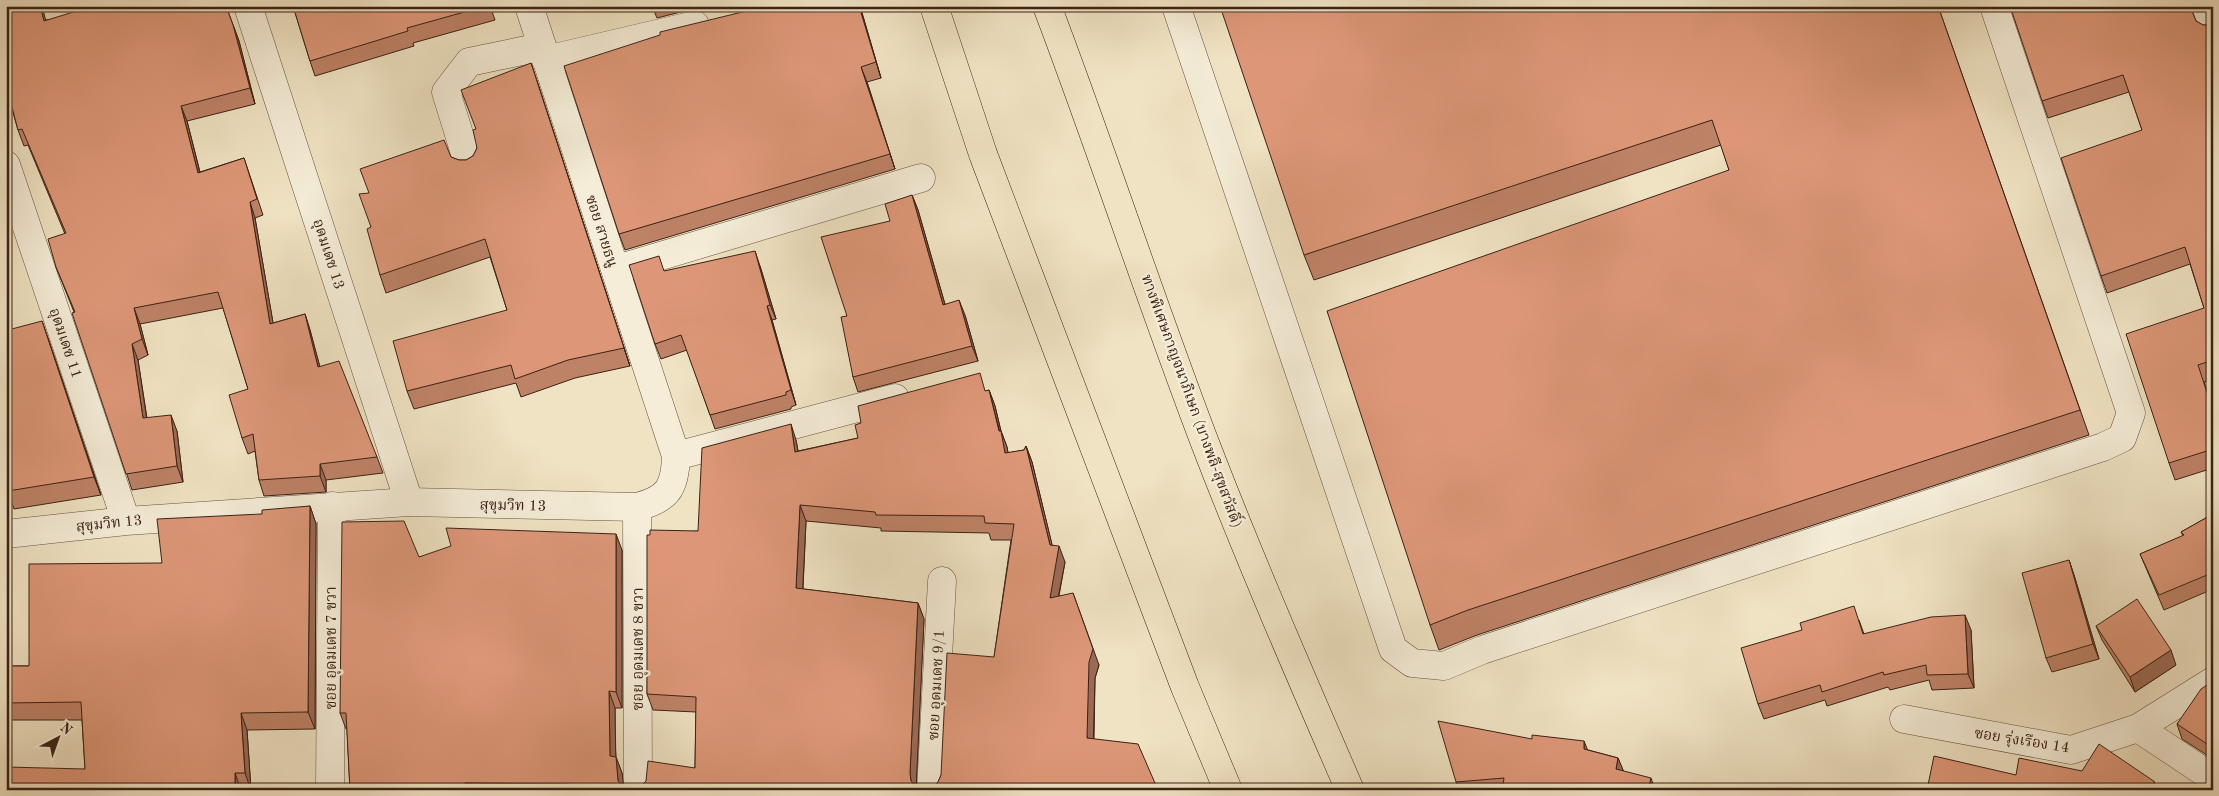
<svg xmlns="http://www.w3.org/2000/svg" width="2219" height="796" font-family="'Old Standard TT','Noto Serif Thai',serif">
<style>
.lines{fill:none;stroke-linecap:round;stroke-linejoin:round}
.minor-casing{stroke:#685240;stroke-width:29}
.highway-casing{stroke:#3b2115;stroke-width:29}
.minor{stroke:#f5edd8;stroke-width:28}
.highway{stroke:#f0e3c3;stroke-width:28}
.wall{fill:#be8267;stroke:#3b2115;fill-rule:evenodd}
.shaded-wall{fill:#9b6a54;stroke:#3b2115}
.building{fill:#dd9778;stroke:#3b2115;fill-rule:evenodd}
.labels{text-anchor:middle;stroke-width:4.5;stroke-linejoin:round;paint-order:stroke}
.street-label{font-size:15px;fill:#3b2115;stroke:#f5edd8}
</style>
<rect width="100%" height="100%" fill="#f0e3c3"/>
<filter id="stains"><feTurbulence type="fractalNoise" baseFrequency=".004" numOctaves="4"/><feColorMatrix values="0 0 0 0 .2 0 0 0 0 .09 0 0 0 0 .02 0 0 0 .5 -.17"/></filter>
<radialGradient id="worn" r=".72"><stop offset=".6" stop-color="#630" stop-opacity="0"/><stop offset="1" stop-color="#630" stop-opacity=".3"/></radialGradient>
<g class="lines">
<g class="minor-casing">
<path id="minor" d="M 248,6 L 409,502
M 1176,6 L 1393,649 L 1412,663 L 1444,666 L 1482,650 L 2103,447 L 2122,438 L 2131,413 L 1994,6
M 2206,6 L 2213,27
M 546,60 L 695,25
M 468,163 L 446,92 L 469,62 L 541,47
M 6,165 L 126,521
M 624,267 L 921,178
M 676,456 L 895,398
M 637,507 L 638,790
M 6,534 L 126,521 L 409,502 L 637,507 C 668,499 675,488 676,456 L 529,6
M 1904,719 L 2071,750 L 2138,728 L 2213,681
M 2138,728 L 2213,778
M 330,790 L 332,506
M 931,790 L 942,581"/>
</g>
<g class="highway-casing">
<path id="highway" d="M 934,6 L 983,154 L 1185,687 L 1228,790
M 1047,6 C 1102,151 1150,299 1205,443 C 1250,560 1300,675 1350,790"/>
</g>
<use href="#minor" class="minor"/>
<use href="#highway" class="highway"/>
</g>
<path class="wall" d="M 6,6 L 42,6 L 45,20 L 226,6 L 239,41 L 255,104 L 187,121 L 200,172 L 244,158 L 263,215 L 255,218 L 273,323 L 305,314 L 310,330 L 320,367 L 377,457 L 383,473 L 326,480 L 326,492 L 264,496 L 259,480 L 255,451 L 248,454 L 242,438 L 248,389 L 223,308 L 140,324 L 148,355 L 138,360 L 147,418 L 177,431 L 183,482 L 132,490 L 74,312 L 56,267 L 65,234 L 28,145 L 24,146 L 18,130 L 12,109 L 6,110 Z
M 293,6 L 490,6 L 495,20 L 413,43 L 414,46 L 315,76 L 310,61 Z
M 652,6 L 704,6 L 657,18 Z
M 767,6 L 860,6 L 881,78 L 867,82 L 895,169 L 625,250 L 619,234 Z
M 1938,6 L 2089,435 L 1477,635 L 1439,650 L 1430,625 L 1729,170 L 1721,145 L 1314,280 L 1304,255 Z
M 2191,6 L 2191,9 L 2196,21 L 2203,25 L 2211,25 L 2213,24 L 2213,379 L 2204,382 L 2213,409 L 2213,468 L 2175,480 L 2169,463 L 2204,308 L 2190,264 L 2107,293 L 2101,276 L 2142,130 L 2129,92 L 2048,118 L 2042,101 Z
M 537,81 L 630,366 L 575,378 L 521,397 L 516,383 L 414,409 L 407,391 L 507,310 L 490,257 L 386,293 L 380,275 L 371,227 L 369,193 L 451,157 L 459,160 L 466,160 L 473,156 L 477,148 L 476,129 Z
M 912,195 L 918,210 L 945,304 L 965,315 L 978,361 L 858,392 L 853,377 L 847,316 L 890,221 Z
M 760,266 L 776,319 L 772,320 L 796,405 L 791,407 L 791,409 L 715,429 L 687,350 L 661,359 L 655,344 L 665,271 Z
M 6,322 L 9,330 L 48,338 L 101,495 L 14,509 L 11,500 L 6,501 Z
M 989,390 L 995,406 L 1001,431 L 1007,447 L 1008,453 L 1024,450 L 1026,446 L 1032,462 L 1052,545 L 1065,562 L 1059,596 L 1099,665 L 1095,678 L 1094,739 L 1158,790 L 350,790 L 347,729 L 346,729 L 340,713 L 419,557 L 622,550 L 622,708 L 615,708 L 615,742 L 616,757 L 622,773 L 623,786 L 625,788 L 633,789 L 695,768 L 696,712 L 653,710 L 647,694 L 650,535 L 698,531 L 796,440 L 798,451 L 858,438 ZM 806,521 L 881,528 L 881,531 L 989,533 L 991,540 L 1011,540 L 994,657 L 938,782 L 933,787 L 925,789 L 917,787 L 916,786 L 924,619 L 918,603 L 803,589 Z
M 310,506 L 316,524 L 315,729 L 247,730 L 251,790 L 6,790 L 85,769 L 82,720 L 6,720 L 6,666 L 29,666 L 162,563 L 262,514 Z
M 2213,514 L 2213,589 L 2164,610 L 2140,554 L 2183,536 L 2181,532 Z
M 2069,560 L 2074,575 L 2099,659 L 2052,672 L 2046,658 Z
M 1859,620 L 1864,634 L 1971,630 L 1974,688 L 1932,690 L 1929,680 L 1890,690 L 1888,687 L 1827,706 L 1825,700 L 1764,719 L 1758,704 Z
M 2096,626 L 2176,665 L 2135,692 L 2102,640 Z
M 2213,681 L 2213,759 L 2182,739 L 2177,724 Z
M 1588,750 L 1618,758 L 1623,771 L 1655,790 L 1459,790 L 1456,782 Z"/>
<path class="shaded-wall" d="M 40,6 L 42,6 L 50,37 L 44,21 Z
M 859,6 L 860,6 L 881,78 L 876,62 Z
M 233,25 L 239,41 L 255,104 L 250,88 Z
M 531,63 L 537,81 L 630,366 L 624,348 Z
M 861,67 L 867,82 L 895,169 Z
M 181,106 L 187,121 L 204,189 L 198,173 Z
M 912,195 L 918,210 L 949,319 L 943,305 Z
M 250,202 L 255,218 L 276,340 L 270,324 Z
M 755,251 L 760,266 L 776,319 L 770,305 Z
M 959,300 L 965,315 L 978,361 L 972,346 Z
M 767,306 L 772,320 L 796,405 L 791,390 Z
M 134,308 L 140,324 L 148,355 L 142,339 Z
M 305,314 L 310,330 L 324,383 L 318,367 Z
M 42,321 L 48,338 L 101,495 L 94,477 Z
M 132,344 L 138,360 L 149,434 L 143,418 Z
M 989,390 L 995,406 L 1002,436 L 1001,431 L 1007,447 L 1011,469 L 1005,453 Z
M 171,415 L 177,431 L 183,482 L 177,466 Z
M 791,424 L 796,440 L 801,468 L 795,452 Z
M 1026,446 L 1032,462 L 1056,561 L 1059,546 L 1065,562 L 1055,614 L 1050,598 L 1050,545 Z
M 320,464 L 326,480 L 326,492 L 320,476 Z
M 800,505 L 806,521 L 802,604 L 796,588 Z
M 310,506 L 316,524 L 315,729 L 308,712 Z
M 616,534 L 622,550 L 622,708 L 616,692 Z
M 2069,560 L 2074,575 L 2099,659 L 2093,644 Z
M 1073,593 L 1099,665 L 1095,678 L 1093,754 L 1087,738 Z
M 918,603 L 924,619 L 916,790 L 911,781 L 910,773 Z
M 1965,615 L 1971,630 L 1974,688 L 1968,674 Z
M 2171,650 L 2176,665 L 2135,692 L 2130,677 Z
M 609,691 L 615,708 L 616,772 L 610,756 Z
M 241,713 L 247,730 L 251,790 L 245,773 Z
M 1584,741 L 1590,756 L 1584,749 Z
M 616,757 L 622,773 L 624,790 L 618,781 Z
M 1618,758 L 1624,772 L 1616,769 Z
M 235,773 L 241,790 L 235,790 Z
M 1651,778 L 1655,790 L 1648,790 Z"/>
<path class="building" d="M 6,6 L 40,6 L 44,21 L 93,6 L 226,6 L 233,25 L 250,88 L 181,106 L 198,173 L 244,158 L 257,199 L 250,202 L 270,324 L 305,314 L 318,367 L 339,361 L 377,457 L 320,464 L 320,476 L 259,480 L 253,434 L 242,438 L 229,395 L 248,389 L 218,292 L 134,308 L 142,339 L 132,344 L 143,418 L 171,415 L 177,466 L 126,474 L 72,313 L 75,312 L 56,267 L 48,239 L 66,233 L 22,129 L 18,130 L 8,92 L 6,93 Z
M 293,6 L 486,6 L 407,28 L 408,31 L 310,61 Z
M 767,6 L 859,6 L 876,62 L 861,67 L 890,154 L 619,234 L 564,66 L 660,35 L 660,32 Z
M 1220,6 L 1938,6 L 2080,410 L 1468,610 L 1430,625 L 1327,311 L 1729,170 L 1712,120 L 1304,255 Z
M 2010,6 L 2190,6 L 2196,21 L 2203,25 L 2211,25 L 2213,24 L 2213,360 L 2198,365 L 2213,411 L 2213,449 L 2169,463 L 2126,334 L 2204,308 L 2185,247 L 2101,276 L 2061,158 L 2142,130 L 2123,75 L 2042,101 Z
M 531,63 L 624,348 L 568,360 L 515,379 L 511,365 L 407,391 L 393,341 L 507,310 L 485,239 L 380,275 L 367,229 L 371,227 L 359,194 L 369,193 L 360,169 L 444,140 L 451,157 L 459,160 L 466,160 L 473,156 L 477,148 L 473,130 L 476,129 L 461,90 Z
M 912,195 L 943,305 L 959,300 L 972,346 L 853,377 L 841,317 L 847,316 L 821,237 L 890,221 L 885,204 Z
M 755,251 L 770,305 L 767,306 L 791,390 L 786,392 L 786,395 L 710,415 L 681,335 L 655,344 L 629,265 L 659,256 L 664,271 Z
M 42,321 L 94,477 L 8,491 L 6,485 L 6,325 L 8,330 Z
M 980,373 L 985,391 L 989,390 L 999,431 L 1001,431 L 1005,453 L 1024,450 L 1026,446 L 1050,545 L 1059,546 L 1050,598 L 1073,593 L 1093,649 L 1089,662 L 1087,738 L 1138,744 L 1158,790 L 569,790 L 569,784 L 465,783 L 465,790 L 350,790 L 346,713 L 340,713 L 342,522 L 404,521 L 419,557 L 451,546 L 446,528 L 616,534 L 616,692 L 609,691 L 610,756 L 616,757 L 618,781 L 625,788 L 633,789 L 640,787 L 646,781 L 648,761 L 695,768 L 696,697 L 647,694 L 647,535 L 650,535 L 650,530 L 698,531 L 702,448 L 791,424 L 795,452 L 858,438 L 855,425 L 861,423 L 858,406 ZM 800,505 L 875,512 L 876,515 L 984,516 L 985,523 L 1014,524 L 994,657 L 947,653 L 941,775 L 938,782 L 933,787 L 925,789 L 917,787 L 911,781 L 910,773 L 918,603 L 796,588 Z
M 310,506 L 308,712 L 241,713 L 245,773 L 235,773 L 235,790 L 6,790 L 6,767 L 85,769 L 81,702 L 6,703 L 6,666 L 29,666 L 29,564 L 162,563 L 157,519 L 262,514 L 262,510 Z
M 2213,514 L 2213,583 L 2207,575 L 2159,595 L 2140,554 L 2184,535 L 2181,532 Z
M 2069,560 L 2093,644 L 2046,658 L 2022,573 Z
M 2137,599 L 2171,650 L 2130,677 L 2096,626 Z
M 1854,606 L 1863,634 L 1931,617 L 1965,615 L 1968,674 L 1927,675 L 1926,665 L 1884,675 L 1883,672 L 1822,692 L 1820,685 L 1758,704 L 1741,648 L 1802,630 L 1800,623 Z
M 2213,681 L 2213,748 L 2177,724 L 2201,689 Z
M 1438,721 L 1532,739 L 1532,735 L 1584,741 L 1584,749 L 1618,758 L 1616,769 L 1651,778 L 1648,790 L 1502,790 L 1504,778 L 1456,782 Z
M 2099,744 L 2155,782 L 2153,785 L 2161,790 L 1927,790 L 1934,756 L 2016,775 L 2019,758 L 2082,771 Z
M 1733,785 L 1745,790 L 1732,790 Z"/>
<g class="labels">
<g class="street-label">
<text transform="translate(602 231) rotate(72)" y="5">ซอย สายธนู</text>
<text transform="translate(329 254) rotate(72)" y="5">อุดมเดช 13</text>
<text transform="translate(66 343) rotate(71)" y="5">อุดมเดช 11</text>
<text transform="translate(1192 401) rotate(70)" y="5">ทางพิเศษกาญจนาภิเษก (บางพลี-สุขสวัสดิ์)</text>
<text transform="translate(513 505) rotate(1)" y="5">สุขุมวิท 13</text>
<text transform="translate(109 523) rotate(-6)" y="5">สุขุมวิท 13</text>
<text transform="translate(331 648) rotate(-90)" y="5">ซอย อุดมเดช 7 ขวา</text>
<text transform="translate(638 649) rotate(-90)" y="5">ซอย อุดมเดช 8 ขวา</text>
<text transform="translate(936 685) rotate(-87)" y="5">ซอย อุดมเดช 9/1</text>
<text transform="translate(2022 740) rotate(9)" y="5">ซอย รุ่งเรือง 14</text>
</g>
</g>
<rect width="2219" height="796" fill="none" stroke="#f0e3c3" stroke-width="25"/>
<rect x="8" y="8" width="2204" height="781" fill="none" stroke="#3b2115" stroke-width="2.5"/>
<rect x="12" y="12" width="2194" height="771" fill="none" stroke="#3b2115"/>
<g transform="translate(58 738) rotate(41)" stroke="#f5edd8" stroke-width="4" paint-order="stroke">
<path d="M0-4L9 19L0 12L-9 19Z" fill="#3b2115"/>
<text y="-8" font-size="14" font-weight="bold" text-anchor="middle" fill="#3b2115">N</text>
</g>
<rect width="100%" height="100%" filter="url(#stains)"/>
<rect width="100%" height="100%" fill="url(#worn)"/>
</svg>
